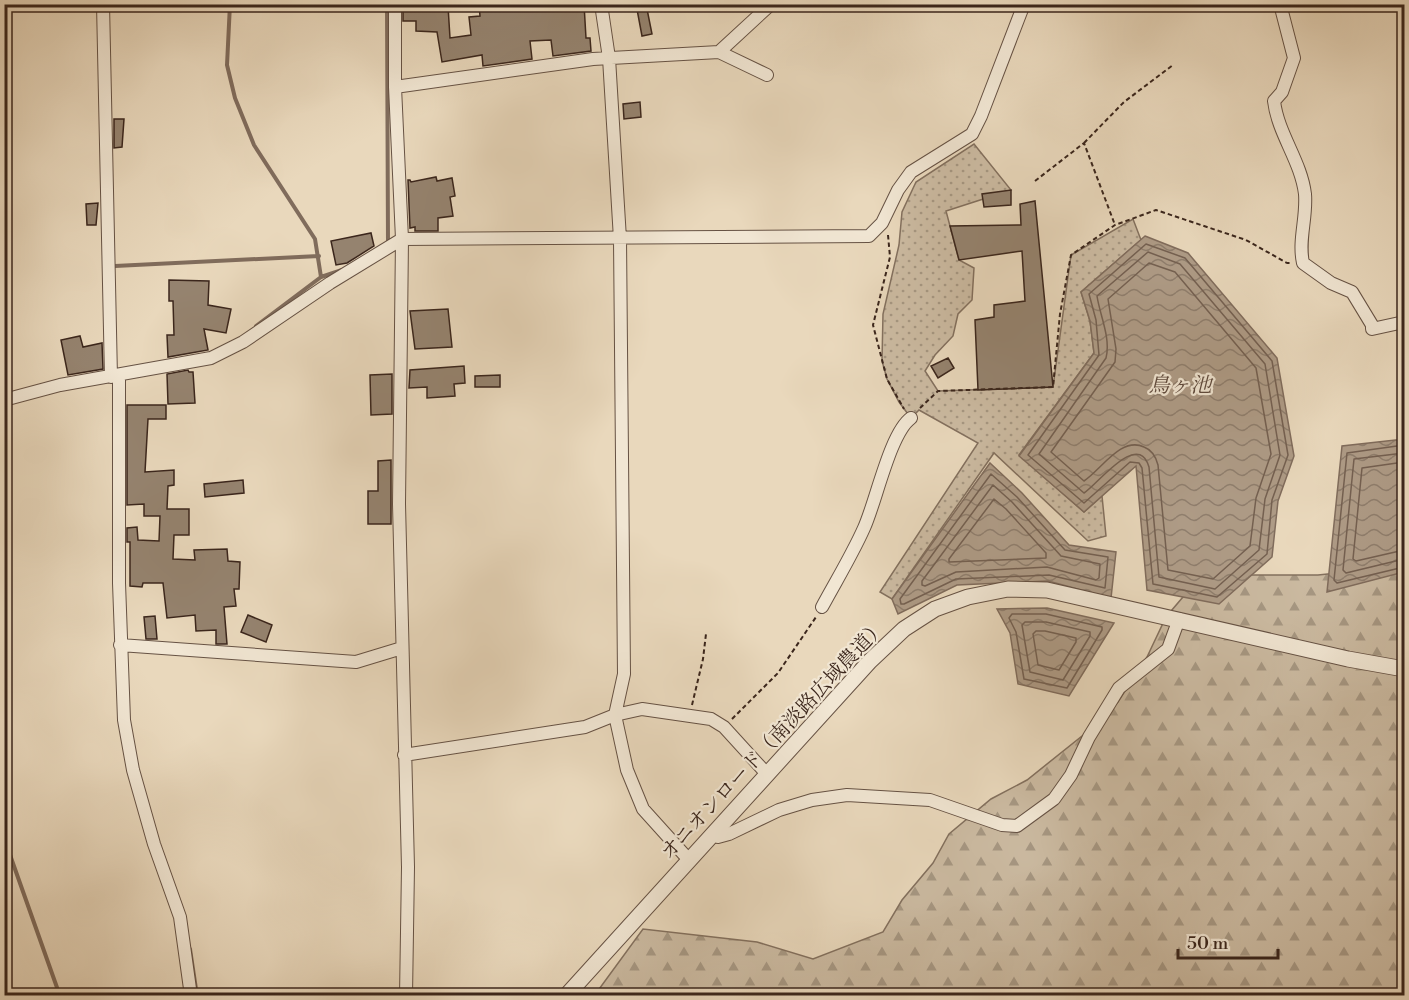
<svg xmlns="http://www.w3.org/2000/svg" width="1409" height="1000" font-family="'Libre Bodoni','Noto Serif JP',serif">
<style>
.grass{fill:url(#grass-dots);stroke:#83705e;stroke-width:1.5}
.forest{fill:url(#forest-firs);stroke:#83705e;stroke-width:1.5}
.water{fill:url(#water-waves);stroke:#806c5c;stroke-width:1.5}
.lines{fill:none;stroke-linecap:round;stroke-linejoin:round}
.shore{stroke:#746051;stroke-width:1.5}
.stream{stroke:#806c5c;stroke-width:4}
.building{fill:#95836f;stroke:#3b261c;stroke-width:1.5}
.minor-casing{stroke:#665244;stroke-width:14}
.tertiary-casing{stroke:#665244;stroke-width:17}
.path{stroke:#3b261c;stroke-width:2;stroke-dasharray:4.5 3;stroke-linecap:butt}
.minor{stroke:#f1e6d3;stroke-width:12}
.tertiary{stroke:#f1e6d3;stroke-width:15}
.labels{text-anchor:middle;stroke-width:4.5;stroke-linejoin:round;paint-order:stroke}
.street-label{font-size:20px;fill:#3b261c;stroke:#f1e6d3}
.water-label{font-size:21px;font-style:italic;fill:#5e493c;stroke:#f1e6d3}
</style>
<defs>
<pattern id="grass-dots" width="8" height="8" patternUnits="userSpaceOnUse" patternTransform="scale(1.5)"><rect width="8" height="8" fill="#cbbaa1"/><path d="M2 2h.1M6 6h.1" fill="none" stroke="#a69782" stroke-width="1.8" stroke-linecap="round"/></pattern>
<pattern id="forest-firs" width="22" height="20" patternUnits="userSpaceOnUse" patternTransform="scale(1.5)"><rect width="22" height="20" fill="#cbbaa1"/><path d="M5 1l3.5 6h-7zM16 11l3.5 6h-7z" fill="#a69782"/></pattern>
<pattern id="water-waves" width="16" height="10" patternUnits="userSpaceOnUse" patternTransform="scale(1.5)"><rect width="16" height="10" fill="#ae9b86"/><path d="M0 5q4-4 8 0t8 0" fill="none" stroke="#8f7e6d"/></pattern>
</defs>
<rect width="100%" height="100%" fill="#e9d8bc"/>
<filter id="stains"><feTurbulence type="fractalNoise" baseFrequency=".00333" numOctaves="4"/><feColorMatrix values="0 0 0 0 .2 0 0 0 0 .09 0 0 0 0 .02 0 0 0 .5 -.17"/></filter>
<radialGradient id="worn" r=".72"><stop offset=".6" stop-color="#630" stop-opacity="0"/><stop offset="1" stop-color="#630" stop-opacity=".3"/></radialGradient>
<path class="grass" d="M 974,144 L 1011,190 L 946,211 L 959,260 L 974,268 L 972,300 L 958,314 L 953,336 L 935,355 L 925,371 L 938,391 L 1053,387 L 1071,255 L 1133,219 L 1141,240 L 1081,292 L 1090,321 L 1094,353 L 1019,455 L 1084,512 L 1102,496 L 1106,536 L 1088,541 L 994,453 L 892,599 L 880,592 L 978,443 L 919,410 L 911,418 L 899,402 L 887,379 L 882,361 L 883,314 L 899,245 L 902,212 L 916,182 Z"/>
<path class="forest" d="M 1404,564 L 1404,995 L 594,996 L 643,929 L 757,942 L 813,959 L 883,932 L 902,900 L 933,863 L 949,834 L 991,799 L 1027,780 L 1087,732 L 1118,702 L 1147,657 L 1166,617 L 1183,597 L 1249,575 L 1318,575 L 1386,568 Z"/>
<path class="water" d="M 1145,236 L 1188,253 L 1277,358 L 1294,456 L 1278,501 L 1272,557 L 1219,604 L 1147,590 L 1136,466 L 1084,512 L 1019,456 L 1094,353 L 1090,321 L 1081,292 Z
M 1404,439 L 1404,572 L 1327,592 L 1342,446 Z
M 990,463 L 1022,493 L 1069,545 L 1116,552 L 1111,598 L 1048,581 L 957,585 L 898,614 L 892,599 Z
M 1047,608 L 1114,623 L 1069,696 L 1018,684 L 1010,633 L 997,609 Z"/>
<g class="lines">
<path class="shore" d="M 1146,244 L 1185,258 L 1272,361 L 1288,455 L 1272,500 L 1267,554 L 1217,597 L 1153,584 L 1142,468 L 1139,463 L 1130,462 L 1084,503 L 1028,455 L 1099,355 L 1096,320 L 1089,294 Z
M 1148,252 L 1180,264 L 1265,364 L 1280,455 L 1265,499 L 1259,550 L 1215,589 L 1159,577 L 1149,467 C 1138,430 1098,484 1084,493 L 1039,454 L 1106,358 C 1111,338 1100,316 1097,296 Z
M 1149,263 L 1175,272 L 1256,368 L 1271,454 L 1256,498 L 1250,546 L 1213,579 L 1168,570 L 1158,465 C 1156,457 1152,450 1144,447 C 1121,436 1101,470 1084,481 L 1051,452 L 1115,362 L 1116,349 L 1108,299 Z
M 1404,445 L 1347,453 L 1334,580 L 1337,583 L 1404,567
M 1404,453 L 1354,459 L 1343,570 L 1346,573 L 1404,559
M 1404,462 L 1362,468 L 1353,559 L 1356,561 L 1404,550
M 991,474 L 1017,497 L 1065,550 L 1108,557 L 1105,588 L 1049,575 L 956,579 L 904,604 L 901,604 L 900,599 Z
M 993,485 L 1012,502 L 1061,556 L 1100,564 L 1099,578 L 1096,580 L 1047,567 L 956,572 L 925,586 L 922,585 L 922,581 Z
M 994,499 L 1006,509 L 1046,553 L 1046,558 L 949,562 L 949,559 Z
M 1012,614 L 1046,614 L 1102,627 L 1102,630 L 1067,688 L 1024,679 L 1016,632 L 1009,618 Z
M 1025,622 L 1046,622 L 1090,632 L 1090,636 L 1063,680 L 1030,672 L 1022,625 Z
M 1036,631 L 1045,631 L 1076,638 L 1076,642 L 1059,670 L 1038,665 L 1033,634 Z"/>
<path class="stream" d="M 230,4 L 227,65 L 235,98 L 254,145 L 315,239 L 321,277
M 387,4 L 388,244
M 115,266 L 319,256
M 256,326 L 321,277 L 342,270
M 4,838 L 60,996
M 190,949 L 196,989"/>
</g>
<path class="building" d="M 403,4 L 427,4 L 428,7 L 448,6 L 450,38 L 471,35 L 469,17 L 480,16 L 479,4 L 511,4 L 512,11 L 554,9 L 554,4 L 584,4 L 586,38 L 590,38 L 591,51 L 553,56 L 551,40 L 530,41 L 532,59 L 483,66 L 482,55 L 442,62 L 437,32 L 416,31 L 416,21 L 403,21 Z
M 636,4 L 646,4 L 652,34 L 642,36 Z
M 640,102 L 641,117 L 624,119 L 623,104 Z
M 114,119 L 124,119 L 122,147 L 114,148 Z
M 436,177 L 437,181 L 452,178 L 455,196 L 450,197 L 453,216 L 438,218 L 438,231 L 415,231 L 415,227 L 410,228 L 408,180 L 410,180 L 411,182 Z
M 1011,190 L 1011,205 L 984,207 L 982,194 Z
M 1035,201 L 1053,387 L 978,390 L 975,320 L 994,317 L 994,305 L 1025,301 L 1022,251 L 959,260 L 950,226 L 1021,225 L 1020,204 Z
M 98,203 L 96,225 L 87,225 L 86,204 Z
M 371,233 L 374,246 L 347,263 L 336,265 L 331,241 Z
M 169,280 L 209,281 L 208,305 L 231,309 L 226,333 L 204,329 L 208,350 L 168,357 L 167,335 L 174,335 L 173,301 L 169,301 Z
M 448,309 L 452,347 L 415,349 L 410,311 Z
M 80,336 L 83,347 L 102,343 L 103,369 L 68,375 L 61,340 Z
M 948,358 L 954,368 L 938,378 L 931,366 Z
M 464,366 L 465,383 L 454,384 L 455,396 L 427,398 L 427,387 L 409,388 L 410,370 Z
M 188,370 L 189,372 L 193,372 L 195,403 L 168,404 L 167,374 Z
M 392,374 L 392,414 L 371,415 L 370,375 Z
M 500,375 L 500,387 L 475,387 L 475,376 Z
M 127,405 L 166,405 L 166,419 L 148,419 L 145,472 L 174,470 L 174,485 L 168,486 L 167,509 L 189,509 L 189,535 L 174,535 L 173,559 L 195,560 L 194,550 L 227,549 L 228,561 L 240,562 L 239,589 L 234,589 L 236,606 L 224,607 L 227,644 L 216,644 L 216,630 L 196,631 L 195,615 L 167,618 L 163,583 L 143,583 L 142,587 L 130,586 L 130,542 L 127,542 L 127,528 L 137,527 L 138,540 L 159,541 L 160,516 L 144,516 L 144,504 L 127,505 Z
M 391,460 L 391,524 L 368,524 L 368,491 L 378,491 L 378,461 Z
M 243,480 L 244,493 L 205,497 L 204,484 Z
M 248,615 L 272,625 L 266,642 L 241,632 Z
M 155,616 L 157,639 L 146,639 L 144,617 Z"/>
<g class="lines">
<g class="minor-casing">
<path id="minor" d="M 103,4 L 111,377
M 395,4 L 395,87 L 402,239 L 399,504 L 408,867 L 406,996
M 601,4 L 609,58 L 620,239 L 624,674 L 615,715 L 627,770 L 643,809 L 689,860
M 1280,4 L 1294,58 L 1282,92 L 1274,101 C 1278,134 1301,161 1305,194 C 1307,218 1298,240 1303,263 L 1331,283 L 1352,292 L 1372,325 L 1372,329 L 1404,322
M 719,52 L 771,4
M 395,87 L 593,59 L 719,52 L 767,75
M 119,375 L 119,583 L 124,720 L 133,770 L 154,844 L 180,917 L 191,996
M 4,400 L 60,385 L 211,358 L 243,342 L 330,283 L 402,239 L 869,236 L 882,223 L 898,190 L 911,172 L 972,134 L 981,116 L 1024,4
M 822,607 C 836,581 852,555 864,528 C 876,502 890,433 911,418
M 120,645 L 356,662 L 402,648
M 404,755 L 585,727 L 615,715 L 642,709 L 711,719 L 724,727 L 766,773
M 713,833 L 718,837 L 729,834 L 779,810 L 812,800 L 847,795 L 930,800 L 1002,825 L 1017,826 L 1054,799 L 1071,775 L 1089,737 L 1119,688 L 1168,649 L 1179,619"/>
</g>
<g class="tertiary-casing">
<path id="tertiary" d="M 566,996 L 870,661 L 904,629 L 935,609 L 968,597 L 1008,589 L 1047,590 L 1348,659 L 1404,669"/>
</g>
<path class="path" d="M 1084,143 L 1124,102 L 1173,65
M 1035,181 L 1084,143 L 1115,225
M 888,235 L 890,257 L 873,325 L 887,379 L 904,409
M 920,408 L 938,391 L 1053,387 L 1060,314 L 1071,255 L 1115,225 L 1156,210 L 1246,240 L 1287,263 L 1291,263
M 692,705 L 703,659 L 706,634
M 732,719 L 778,673 L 816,617"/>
<use href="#minor" class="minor"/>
<use href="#tertiary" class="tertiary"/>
</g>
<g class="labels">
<g class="street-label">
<text transform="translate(773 739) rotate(-47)" y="7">オニオンロード（南淡路広域農道）</text>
</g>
<g class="water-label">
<text x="1180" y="392">鳥ヶ池</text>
</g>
</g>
<rect width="1409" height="1000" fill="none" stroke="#e9d8bc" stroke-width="24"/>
<rect x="6" y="6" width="1397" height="988" fill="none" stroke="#3b261c" stroke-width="3"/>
<rect x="12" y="12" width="1385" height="976" fill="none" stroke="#3b261c" stroke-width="1.5"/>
<path d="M1178 949v9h100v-9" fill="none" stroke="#3b261c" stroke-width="3"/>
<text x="1187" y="949" font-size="18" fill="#3b261c" stroke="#f1e6d3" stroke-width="4.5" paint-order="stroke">50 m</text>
<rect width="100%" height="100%" filter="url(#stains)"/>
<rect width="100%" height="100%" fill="url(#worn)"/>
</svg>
